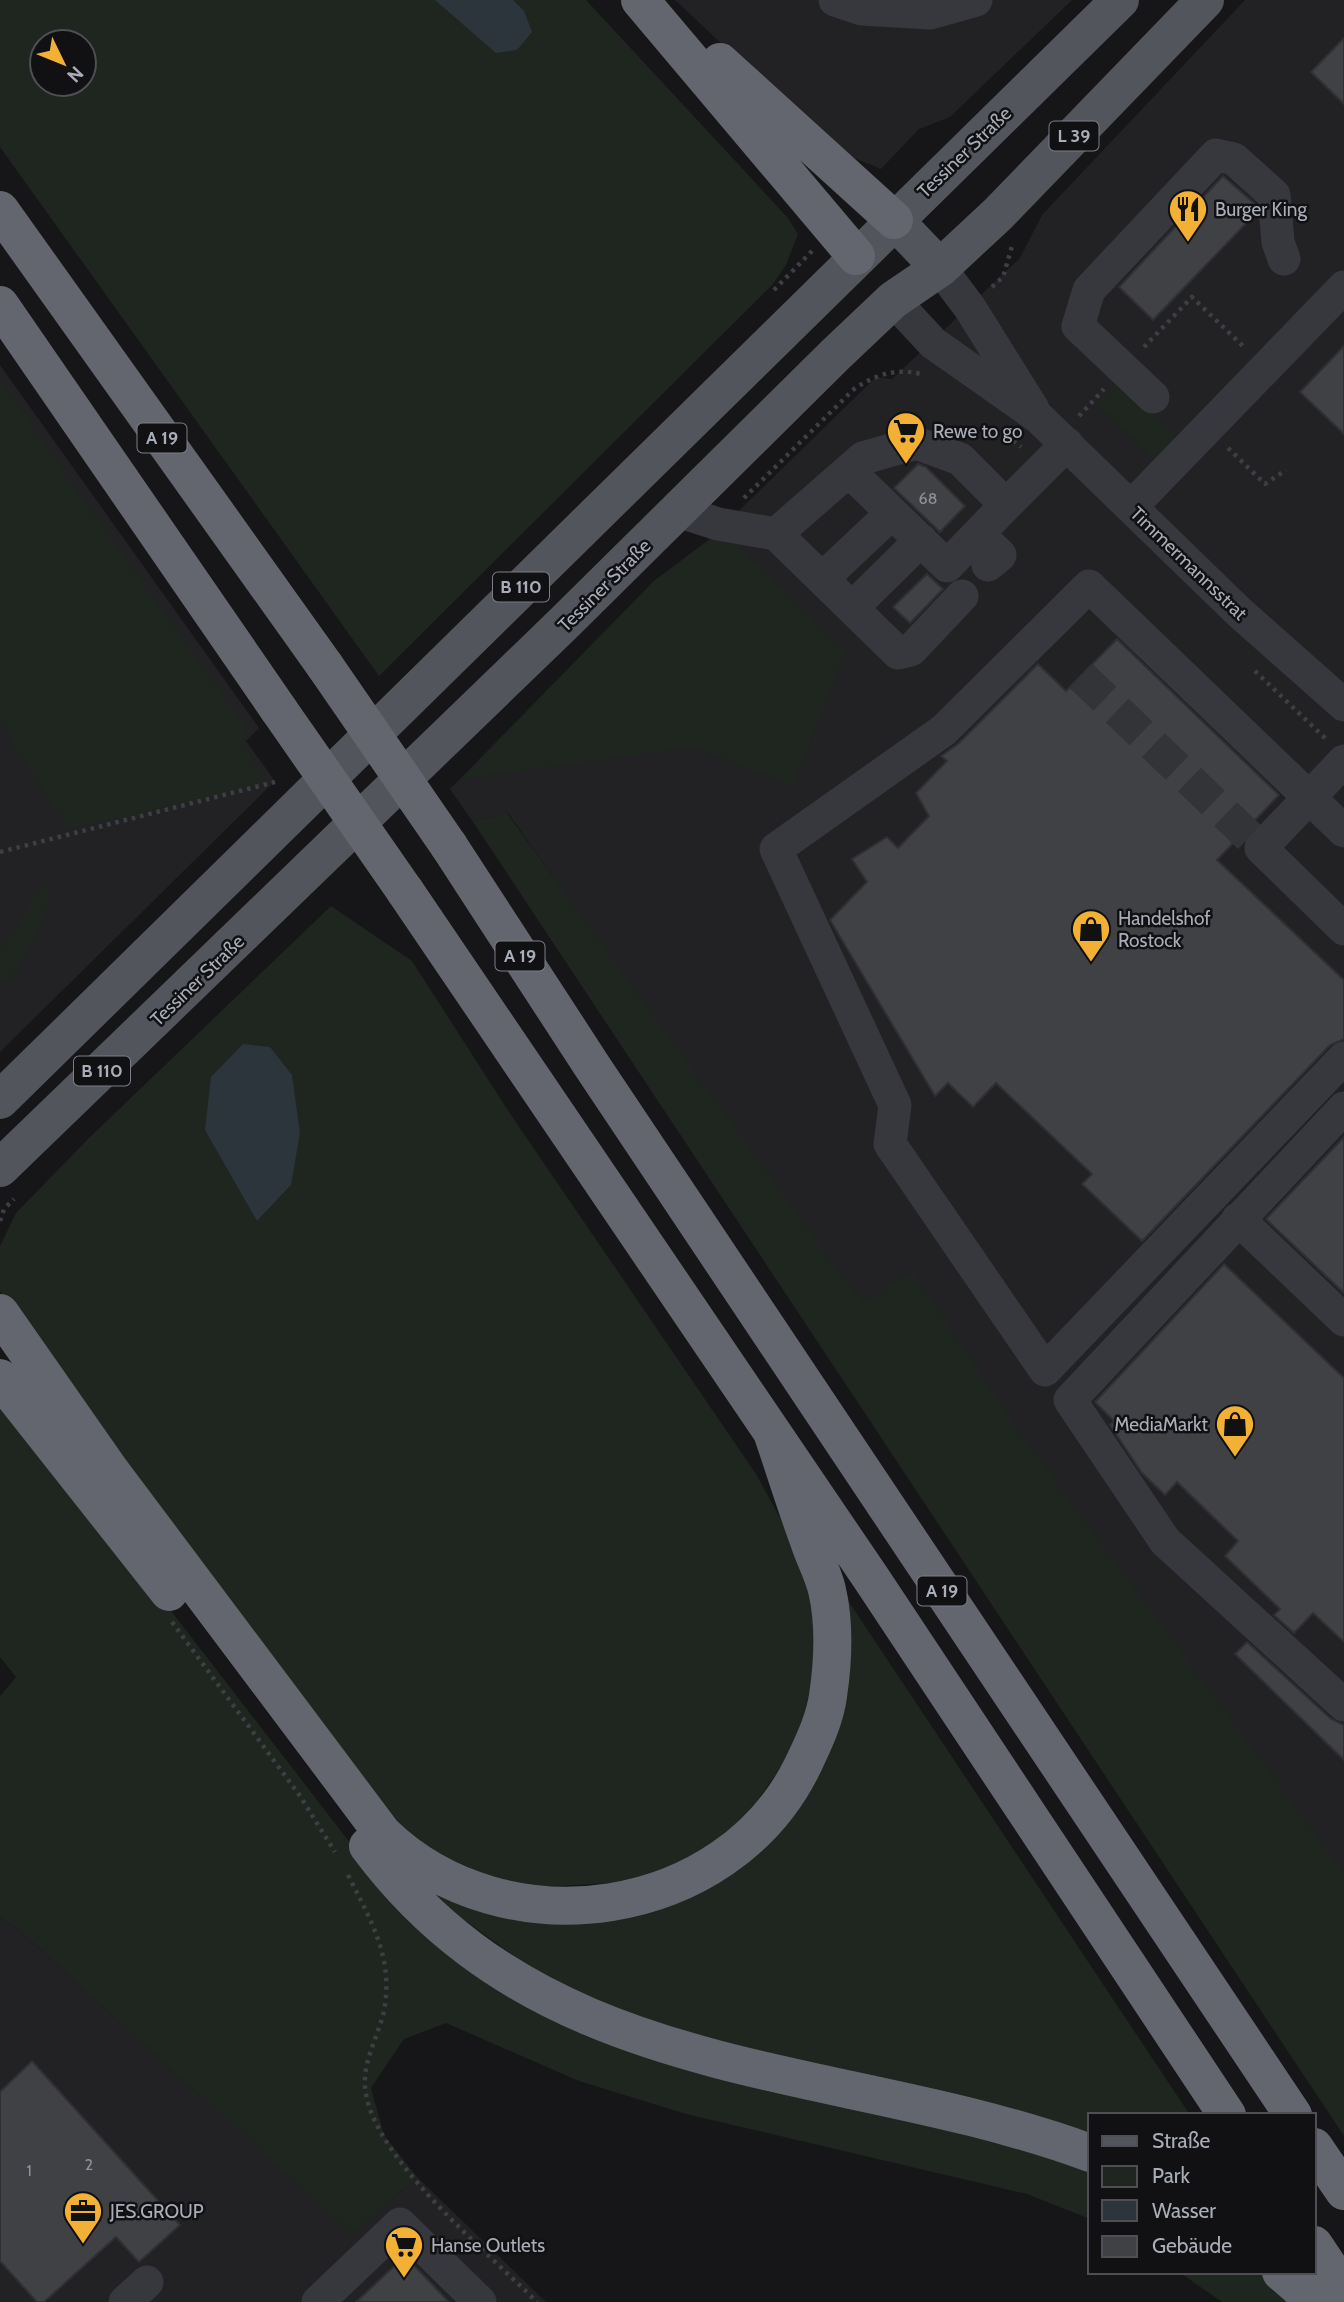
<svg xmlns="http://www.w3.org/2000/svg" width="1344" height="2302" font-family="Cabin,sans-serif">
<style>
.built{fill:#222225}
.green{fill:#1e261f;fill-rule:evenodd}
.water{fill:#2c353c}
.building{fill:#404145;stroke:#303034;stroke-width:2}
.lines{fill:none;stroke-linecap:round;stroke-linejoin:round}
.minor-tunnel{stroke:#333438;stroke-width:33;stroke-dasharray:33 17;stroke-linecap:butt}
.path{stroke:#3d3f44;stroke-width:4.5;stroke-dasharray:3.5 5;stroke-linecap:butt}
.minor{stroke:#37383d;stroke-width:33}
.major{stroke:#53555c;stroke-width:38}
.highway{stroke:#63666e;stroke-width:38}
.highway-bridge{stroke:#63666e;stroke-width:38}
.labels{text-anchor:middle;stroke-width:5;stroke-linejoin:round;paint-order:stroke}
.number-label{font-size:16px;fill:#8e929b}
.shield{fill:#111113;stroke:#7b7e86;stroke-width:2}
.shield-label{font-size:18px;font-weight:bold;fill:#a8adb8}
.street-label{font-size:19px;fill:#a8adb8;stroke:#111113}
.poi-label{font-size:19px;fill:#a8adb8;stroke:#111113;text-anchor:start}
</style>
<rect width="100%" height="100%" fill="#161618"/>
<path class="built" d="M 675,0 L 1072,0 L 950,117 L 919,129 L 881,169 L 849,156 L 805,122 Z
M 1245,0 L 1344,0 L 1344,2000 L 508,813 L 473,822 L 450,789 L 654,581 L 710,539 L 876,377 L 892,379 L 1020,258 L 1042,215 Z
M 0,365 L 259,728 L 246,741 L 275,781 L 0,1052 Z
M 0,1917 L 17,1928 L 352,2234 L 417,2177 L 546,2302 L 0,2302 Z"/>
<path class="green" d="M 0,0 L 586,0 L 788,218 L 798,234 L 786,265 L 773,284 L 379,676 L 0,147 ZM 42,42 L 84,42 L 84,84 L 42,84 Z
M 1121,380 L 1174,433 L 1173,444 L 1158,463 L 1097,404 Z
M 0,381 L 247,729 L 243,740 L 265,784 L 68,830 L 0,722 Z
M 710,539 L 738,545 L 846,650 L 793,786 L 694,747 L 461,779 L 654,581 Z
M 507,813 L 862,1303 L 913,1271 L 1019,1431 L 1344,1873 L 1344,2136 L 473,822 Z
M 44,887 L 49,890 C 53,908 26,958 14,974 C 11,978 5,980 0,982 L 0,949 L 21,922 L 36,892 Z
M 331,906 L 412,961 L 511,1115 L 756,1474 L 796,1547 L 818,1605 L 817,1682 L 801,1739 L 735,1832 L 651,1881 L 516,1888 L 415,1844 L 34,1346 L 0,1291 L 0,1246 L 16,1213 L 89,1138 ZM 226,1164 L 291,1185 L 257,1221 Z
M 0,1389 L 371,1870 L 479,1969 L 1090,2167 L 1090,2219 L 1027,2194 L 686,2114 L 579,2081 L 446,2023 L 404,2039 L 371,2088 L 384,2135 L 417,2177 L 352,2235 L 17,1928 L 0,1917 L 0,1696 L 16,1677 L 0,1657 Z
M 841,1590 L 1190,2115 L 1090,2115 L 1090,2138 L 787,2064 L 565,1992 L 415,1885 L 550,1921 L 775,1832 Z
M 1179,2272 L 1264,2272 L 1293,2302 L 1222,2302 Z"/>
<path class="water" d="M 435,0 L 513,0 L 524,11 L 532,32 L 517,50 L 496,53 Z
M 243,1044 L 270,1047 L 292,1075 L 300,1133 L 291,1185 L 257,1221 L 205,1130 L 211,1077 Z"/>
<path class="building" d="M 1344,38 L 1344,104 L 1311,72 Z
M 1223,176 L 1255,204 L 1256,213 L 1153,320 L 1119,287 Z
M 1344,346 L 1344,434 L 1300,392 Z
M 918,464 L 926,467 L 965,506 L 940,532 L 894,488 Z
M 927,574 L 943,589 L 910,623 L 893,607 Z
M 1117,639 L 1279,795 L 1217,860 L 1344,980 L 1344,1039 L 1330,1045 L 1142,1241 L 1082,1184 L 1092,1174 L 996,1083 L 973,1107 L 948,1083 L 935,1096 L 830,920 L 867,882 L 852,859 L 887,837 L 898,848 L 929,816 L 916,793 L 947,761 L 941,756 L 958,744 L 1038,664 L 1066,691 Z
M 1344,1137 L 1344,1293 L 1266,1219 Z
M 1224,1264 L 1344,1378 L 1344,1642 L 1313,1613 L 1294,1633 L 1274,1615 L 1280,1609 L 1225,1556 L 1238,1541 L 1177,1482 L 1165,1495 L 1142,1473 L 1110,1425 L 1114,1421 L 1095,1402 Z
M 1247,1642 L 1331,1719 L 1344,1725 L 1344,1760 L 1235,1654 Z
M 32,2061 L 180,2225 L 139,2262 L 116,2237 L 44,2302 L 37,2302 L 0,2261 L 0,2092 Z
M 405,2256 L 449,2302 L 356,2302 Z"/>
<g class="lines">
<path class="minor-tunnel" d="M 1081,676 L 1261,848"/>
<path class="path" d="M 992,287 L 1003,277 L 1012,246
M 774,290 L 812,251
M 1144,347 L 1192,297 L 1245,348
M 1079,416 L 1104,389
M 1007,435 L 1021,447
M 1228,448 L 1265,484 L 1286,470
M 744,498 L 854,389 C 877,374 897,367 924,375
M 1255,671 L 1327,740
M 0,852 L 275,782
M 0,1221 L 4,1209 L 14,1199
M 172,1622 L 300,1796 L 335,1852
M 348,1875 C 371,1921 394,1958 384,2011 C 378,2038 360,2065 366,2094 C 377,2161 488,2253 537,2302"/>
<path class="minor" d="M 835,0 L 862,9 L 930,13 L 976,0
M 940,268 L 970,308 L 1033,409
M 893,300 L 933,343 L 1038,417 L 1239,612 L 1344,705
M 1153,397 L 1078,326 L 1089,290 L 1216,155 L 1234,159 L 1274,195 L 1278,242 L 1284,259
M 849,471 L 947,566 L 1006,505
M 1132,506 L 1344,287
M 678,511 L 718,524 L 776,534 L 863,458 L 916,443 L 960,459 L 1006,505 L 1067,444
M 776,534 L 898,653 L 911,650 L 962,596
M 978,534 L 1000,555 L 988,565
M 822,579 L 892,513
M 852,608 L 921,540
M 1344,761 L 1261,848 L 1344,929
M 1344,831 L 1089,586 L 944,730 L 776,849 L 895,1105 L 890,1144 L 1045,1370 L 1344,1058
M 1344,1108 L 1070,1400 L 1165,1541 L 1344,1705
M 1238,1219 L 1344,1320
M 125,2302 L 147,2282
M 318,2302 L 400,2224 L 480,2302"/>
<path class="major" d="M 894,220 L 940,268
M 0,1100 L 1120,0
M 0,1168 L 562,625 L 835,355 L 893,300 L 940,268 L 998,214 L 1205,0"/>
<path class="highway" d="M 640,0 L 856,256
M 720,62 L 894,220
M 0,210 L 325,666
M 0,305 L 279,710
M 449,846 L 592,1066 L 1293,2115
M 405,891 L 871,1578 L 1227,2115
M 0,1313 L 109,1469 L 383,1834 C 505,1952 727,1921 803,1765 C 813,1744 825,1719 828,1696 C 833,1662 835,1624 827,1590 C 823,1573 814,1557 809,1541 C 796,1506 785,1470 773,1435
M 0,1378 L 169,1592
M 368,1846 C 547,2087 838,2060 1090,2153
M 1314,2147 L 1344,2191
M 1314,2245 L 1344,2290
M 1281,2272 L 1316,2302"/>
<path class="highway-bridge" d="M 325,666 L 449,846
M 279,710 L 405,891"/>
</g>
<defs>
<g id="restaurant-pin" transform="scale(2.0125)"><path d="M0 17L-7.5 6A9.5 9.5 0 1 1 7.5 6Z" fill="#f2b134" stroke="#111113"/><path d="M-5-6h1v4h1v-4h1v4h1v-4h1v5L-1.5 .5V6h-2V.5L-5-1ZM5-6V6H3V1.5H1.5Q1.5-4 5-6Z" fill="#111"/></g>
<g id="supermarket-pin" transform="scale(2.0125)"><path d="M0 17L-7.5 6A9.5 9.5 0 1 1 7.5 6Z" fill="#f2b134" stroke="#111113"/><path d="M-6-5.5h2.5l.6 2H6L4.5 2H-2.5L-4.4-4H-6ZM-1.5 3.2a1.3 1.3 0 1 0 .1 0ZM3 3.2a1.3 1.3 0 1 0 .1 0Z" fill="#111"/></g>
<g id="shop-pin" transform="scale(2.0125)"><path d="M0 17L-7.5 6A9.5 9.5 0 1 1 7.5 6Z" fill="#f2b134" stroke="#111113"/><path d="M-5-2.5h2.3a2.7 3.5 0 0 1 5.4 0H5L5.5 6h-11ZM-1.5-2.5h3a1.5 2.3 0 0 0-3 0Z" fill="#111"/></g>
<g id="office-pin" transform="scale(2.0125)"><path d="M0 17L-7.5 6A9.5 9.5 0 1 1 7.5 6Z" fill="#f2b134" stroke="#111113"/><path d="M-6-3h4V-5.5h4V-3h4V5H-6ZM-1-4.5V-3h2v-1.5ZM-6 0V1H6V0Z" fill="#111"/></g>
</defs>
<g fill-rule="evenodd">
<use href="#restaurant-pin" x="1188" y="209"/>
<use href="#supermarket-pin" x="906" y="431"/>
<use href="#shop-pin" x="1091" y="929"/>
<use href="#shop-pin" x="1235" y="1424"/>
<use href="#office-pin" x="83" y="2211"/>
<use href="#supermarket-pin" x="404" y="2245"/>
</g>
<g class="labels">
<g class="number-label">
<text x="928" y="504">68</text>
<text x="89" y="2170">2</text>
<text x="29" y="2176">1</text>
</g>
<g class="shield">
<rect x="1049.5" y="121.5" width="49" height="29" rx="5"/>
<rect x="137.5" y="423.5" width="49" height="29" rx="5"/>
<rect x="493" y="572.5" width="56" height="29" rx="5"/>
<rect x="495.5" y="941.5" width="49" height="29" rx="5"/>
<rect x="74" y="1056.5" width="56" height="29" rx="5"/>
<rect x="917.5" y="1576.5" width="49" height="29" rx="5"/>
</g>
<g class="shield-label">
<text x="1074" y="142">L 39</text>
<text x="162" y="444">A 19</text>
<text x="521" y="593">B 110</text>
<text x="520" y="962">A 19</text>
<text x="102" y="1077">B 110</text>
<text x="942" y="1597">A 19</text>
</g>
<g class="street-label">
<text transform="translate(964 152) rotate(-44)" y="7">Tessiner Straße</text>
<text transform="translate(1189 563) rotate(44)" y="7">Timmermannsstrat</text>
<text transform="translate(604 585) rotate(-45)" y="7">Tessiner Straße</text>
<text transform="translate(197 980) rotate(-44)" y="7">Tessiner Straße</text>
</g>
<g class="poi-label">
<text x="1215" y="216">Burger King</text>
<text x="933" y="438">Rewe to go</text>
<text x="1118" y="925">Handelshof<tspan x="1118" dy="22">Rostock</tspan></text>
<text x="1208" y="1431" text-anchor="end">MediaMarkt</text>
<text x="110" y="2218">JES.GROUP</text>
<text x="431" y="2252">Hanse Outlets</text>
</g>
</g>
<rect x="1088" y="2113" width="228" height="161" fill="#111113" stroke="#4d4f55" stroke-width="2"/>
<rect x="1102" y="2136" width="35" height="10" fill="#53555c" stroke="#4d4f55" stroke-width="2"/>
<text x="1152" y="2148" font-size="21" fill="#a8adb8">Straße</text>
<rect x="1102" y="2166" width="35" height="21" fill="#1e261f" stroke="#4d4f55" stroke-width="2"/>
<text x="1152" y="2183" font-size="21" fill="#a8adb8">Park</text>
<rect x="1102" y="2200" width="35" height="21" fill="#2c353c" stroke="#4d4f55" stroke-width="2"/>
<text x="1152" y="2218" font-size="21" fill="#a8adb8">Wasser</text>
<rect x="1102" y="2236" width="35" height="21" fill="#404145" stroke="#4d4f55" stroke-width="2"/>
<text x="1152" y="2253" font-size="21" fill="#a8adb8">Gebäude</text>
<g transform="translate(63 63) rotate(133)"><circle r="33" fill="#111113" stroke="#4d4f55" stroke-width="2"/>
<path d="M0-5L12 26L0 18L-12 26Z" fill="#f2b134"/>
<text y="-10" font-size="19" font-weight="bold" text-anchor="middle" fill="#a8adb8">N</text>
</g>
</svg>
